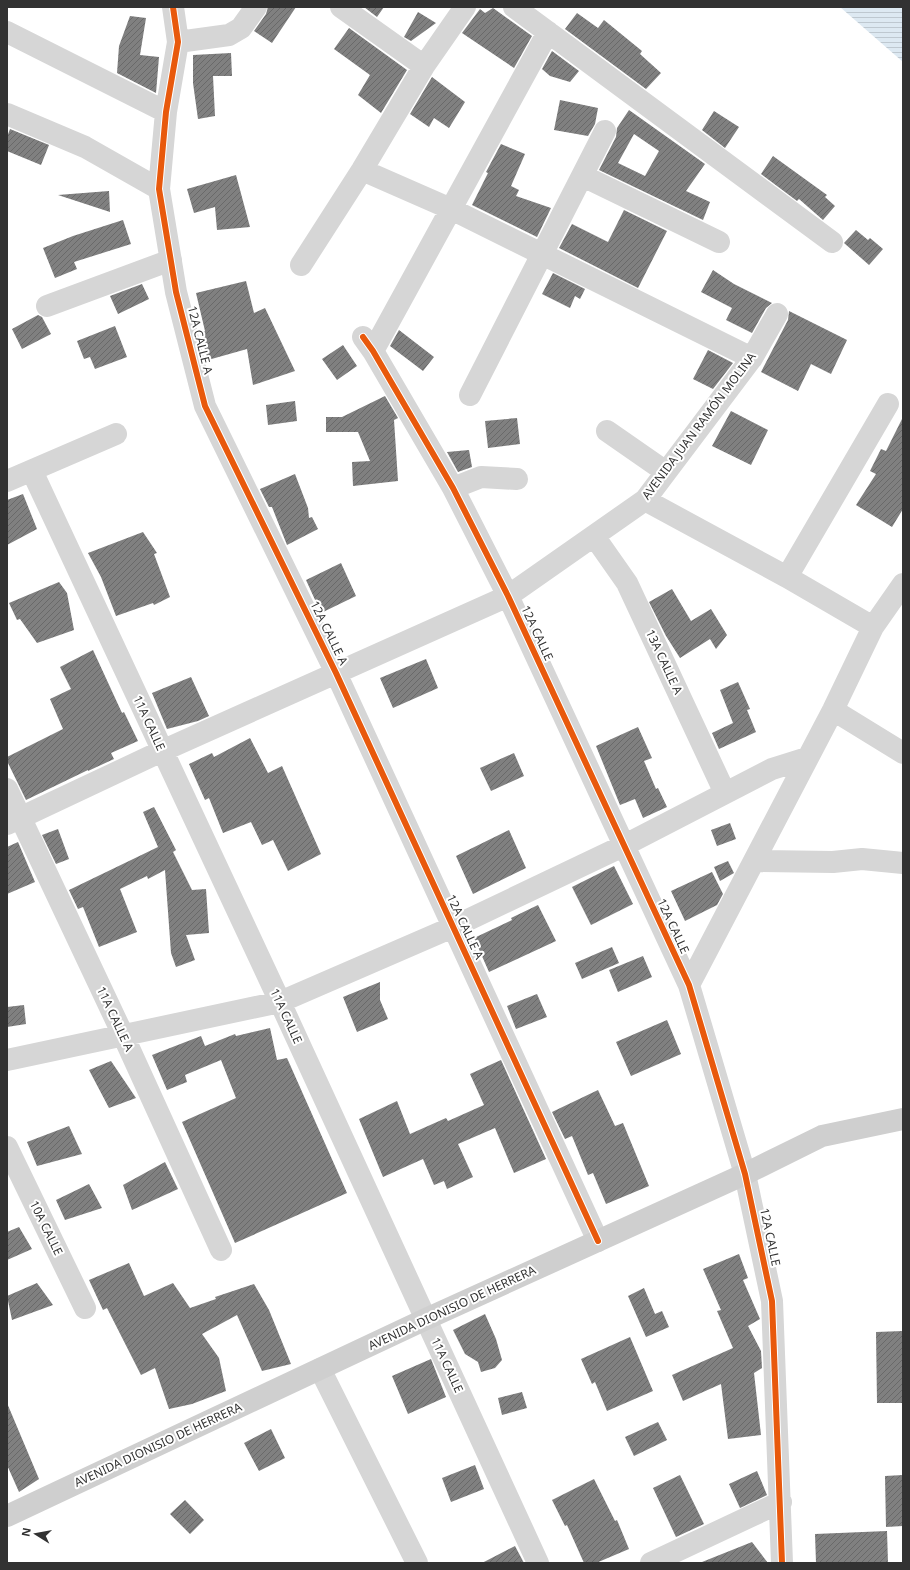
<svg xmlns="http://www.w3.org/2000/svg" width="910" height="1570" font-family="'Noto Sans',sans-serif">
<style>
.water{fill:url(#water-rules)}
.building{fill:url(#building-hatch);fill-rule:evenodd}
.lines{fill:none;stroke-linecap:round;stroke-linejoin:round}
.street{stroke:#d6d6d6;stroke-width:22}
.secondary{stroke:#cfcfcf;stroke-width:22}
.cycleway-casing{stroke:#fff;stroke-width:8}
.cycleway{stroke:#e8590c;stroke-width:6}
.labels{text-anchor:middle;stroke-width:4;stroke-linejoin:round;paint-order:stroke}
.street-label{font-size:12px;fill:#323232;stroke:#fff}
</style>
<defs>
<pattern id="water-rules" width="6" height="5" patternUnits="userSpaceOnUse"><rect width="6" height="5" fill="#dde9f2"/><path d="M0 2.5h6" fill="none" stroke="#bec8d0"/></pattern>
<pattern id="building-hatch" width="6" height="6" patternUnits="userSpaceOnUse"><rect width="6" height="6" fill="#808080"/><path d="M-1 1l2-2M0 6l6-6M5 7l2-2" fill="none" stroke="#696969"/></pattern>
</defs>
<rect width="100%" height="100%" fill="#fff"/>
<path class="water" d="M 840,7 L 903,7 L 903,62 Z"/>
<path class="building" d="M 268,7 L 296,7 L 272,43 L 254,31 L 266,14 Z
M 364,7 L 384,7 L 377,17 Z
M 493,8 L 532,36 L 514,68 L 462,33 L 480,9 L 485,13 Z
M 418,12 L 436,23 L 411,41 L 404,37 Z
M 577,13 L 598,28 L 604,20 L 642,51 L 640,54 L 661,73 L 646,89 L 565,29 Z
M 130,16 L 146,18 L 140,55 L 159,57 L 156,93 L 117,73 L 119,46 Z
M 349,28 L 407,70 L 381,113 L 358,95 L 370,75 L 334,49 Z
M 552,51 L 579,71 L 570,82 L 550,76 L 542,69 Z
M 231,53 L 232,76 L 213,76 L 215,116 L 198,119 L 193,83 L 193,55 Z
M 432,77 L 465,102 L 449,128 L 434,118 L 429,127 L 410,114 Z
M 560,100 L 598,108 L 595,124 L 588,136 L 554,130 Z
M 629,110 L 705,164 L 686,191 L 710,202 L 703,220 L 599,170 L 616,137 L 617,128 ZM 634,134 L 659,151 L 645,176 L 618,163 Z
M 714,111 L 739,127 L 725,148 L 702,130 Z
M 10,129 L 49,145 L 41,165 L 7,151 L 7,137 Z
M 501,144 L 525,154 L 511,186 L 519,190 L 516,196 L 551,208 L 537,237 L 472,205 L 488,173 L 486,172 Z
M 773,156 L 827,195 L 825,197 L 835,206 L 823,220 L 799,199 L 797,201 L 761,174 Z
M 236,175 L 250,227 L 217,230 L 215,207 L 194,213 L 187,189 Z
M 109,191 L 110,212 L 58,195 Z
M 624,210 L 667,231 L 638,288 L 559,248 L 572,224 L 608,242 Z
M 123,220 L 131,244 L 74,262 L 77,269 L 55,278 L 43,248 L 73,236 Z
M 856,230 L 868,240 L 870,238 L 883,249 L 869,265 L 844,243 Z
M 713,270 L 734,284 L 772,303 L 766,308 L 752,333 L 726,320 L 732,308 L 701,292 Z
M 553,273 L 585,289 L 580,299 L 575,296 L 570,308 L 542,294 Z
M 246,281 L 254,313 L 265,308 L 295,371 L 253,385 L 247,349 L 208,360 L 200,333 L 205,331 L 196,293 Z
M 142,284 L 149,299 L 118,314 L 110,296 Z
M 789,311 L 847,340 L 831,374 L 811,364 L 798,391 L 761,372 L 788,320 Z
M 38,315 L 42,317 L 51,334 L 22,349 L 12,329 Z
M 115,326 L 127,357 L 95,369 L 90,357 L 84,359 L 77,341 Z
M 399,330 L 434,357 L 423,371 L 390,346 Z
M 343,345 L 357,366 L 337,380 L 322,359 Z
M 708,350 L 733,363 L 713,389 L 693,379 Z
M 385,396 L 398,418 L 394,420 L 398,481 L 353,486 L 352,462 L 370,461 L 358,432 L 326,432 L 326,417 L 342,417 Z
M 295,401 L 297,421 L 268,425 L 266,405 Z
M 731,411 L 768,430 L 751,465 L 712,446 Z
M 903,417 L 903,509 L 892,527 L 856,505 L 876,474 L 870,471 L 881,449 L 886,451 Z
M 517,418 L 520,444 L 488,448 L 485,421 Z
M 469,450 L 472,467 L 458,472 L 447,452 Z
M 295,474 L 308,508 L 309,518 L 312,517 L 318,529 L 287,545 L 272,507 L 269,507 L 260,489 Z
M 23,494 L 37,529 L 7,545 L 7,500 Z
M 143,532 L 157,553 L 154,554 L 170,597 L 154,605 L 153,603 L 116,616 L 101,577 L 88,553 Z
M 341,563 L 356,596 L 321,613 L 306,580 Z
M 59,582 L 67,593 L 74,630 L 37,643 L 20,619 L 17,620 L 9,603 Z
M 672,589 L 691,621 L 711,609 L 727,635 L 716,649 L 710,639 L 680,658 L 666,636 L 649,602 Z
M 93,650 L 122,713 L 124,712 L 138,741 L 111,753 L 114,759 L 88,771 L 88,770 L 26,800 L 7,761 L 7,757 L 63,729 L 50,699 L 71,689 L 60,667 Z
M 426,659 L 438,688 L 393,708 L 380,678 Z
M 191,677 L 209,716 L 198,721 L 167,729 L 152,693 Z
M 738,682 L 750,709 L 747,710 L 756,732 L 719,749 L 712,733 L 733,723 L 720,690 Z
M 638,727 L 652,758 L 644,761 L 656,789 L 658,788 L 667,807 L 643,818 L 635,799 L 620,805 L 596,746 Z
M 250,738 L 268,773 L 282,766 L 321,854 L 288,871 L 273,840 L 262,845 L 251,822 L 223,833 L 209,798 L 205,800 L 189,764 L 212,753 L 214,757 Z
M 514,753 L 524,776 L 491,791 L 480,768 Z
M 154,807 L 176,850 L 173,852 L 192,890 L 206,889 L 209,933 L 186,935 L 195,960 L 176,967 L 171,953 L 165,870 L 148,879 L 147,876 L 120,889 L 137,932 L 99,947 L 83,907 L 78,909 L 69,890 L 158,847 L 143,812 Z
M 730,823 L 736,839 L 717,846 L 711,830 Z
M 58,829 L 69,859 L 56,864 L 42,835 Z
M 509,830 L 526,868 L 473,894 L 456,856 Z
M 18,842 L 35,882 L 7,894 L 7,847 Z
M 728,861 L 734,873 L 720,881 L 714,867 Z
M 614,866 L 633,904 L 591,925 L 572,887 Z
M 712,872 L 723,894 L 717,905 L 685,921 L 671,891 Z
M 538,905 L 556,941 L 489,972 L 474,938 L 512,920 L 511,918 Z
M 612,947 L 619,963 L 582,979 L 575,963 Z
M 643,956 L 652,977 L 618,992 L 609,970 Z
M 380,982 L 380,1000 L 388,1019 L 357,1032 L 343,997 Z
M 537,994 L 547,1017 L 516,1029 L 507,1006 Z
M 24,1005 L 26,1024 L 7,1027 L 7,1007 Z
M 667,1020 L 681,1054 L 631,1076 L 616,1042 Z
M 270,1028 L 277,1060 L 287,1058 L 347,1193 L 235,1243 L 182,1122 L 236,1098 L 221,1060 L 185,1075 L 187,1082 L 167,1090 L 152,1055 L 201,1036 L 205,1046 L 235,1034 L 236,1036 Z
M 501,1060 L 546,1159 L 514,1173 L 495,1128 L 458,1144 L 473,1177 L 447,1189 L 444,1181 L 434,1185 L 423,1159 L 383,1177 L 359,1119 L 397,1101 L 410,1134 L 446,1118 L 448,1121 L 484,1105 L 470,1074 Z
M 111,1061 L 136,1098 L 109,1108 L 89,1070 Z
M 598,1090 L 615,1126 L 623,1123 L 649,1186 L 606,1204 L 593,1173 L 588,1175 L 572,1136 L 565,1139 L 552,1112 Z
M 69,1126 L 82,1154 L 37,1166 L 27,1142 Z
M 165,1162 L 178,1189 L 132,1210 L 123,1185 Z
M 89,1184 L 102,1208 L 65,1220 L 56,1200 Z
M 19,1227 L 32,1249 L 7,1260 L 7,1232 Z
M 739,1254 L 748,1278 L 743,1280 L 760,1319 L 748,1326 L 761,1351 L 762,1368 L 754,1373 L 761,1435 L 728,1439 L 721,1384 L 683,1401 L 672,1375 L 733,1348 L 717,1311 L 721,1310 L 703,1269 Z
M 129,1263 L 144,1296 L 173,1283 L 190,1308 L 216,1299 L 215,1297 L 254,1284 L 269,1310 L 291,1364 L 262,1371 L 237,1315 L 202,1334 L 219,1358 L 226,1391 L 192,1404 L 169,1409 L 155,1368 L 141,1375 L 107,1308 L 103,1310 L 89,1280 Z
M 37,1283 L 53,1305 L 12,1320 L 7,1296 Z
M 644,1288 L 655,1314 L 662,1311 L 669,1327 L 646,1337 L 628,1296 Z
M 485,1314 L 496,1339 L 502,1360 L 495,1368 L 481,1372 L 478,1362 L 465,1354 L 453,1330 Z
M 903,1331 L 903,1403 L 877,1403 L 876,1332 Z
M 630,1337 L 653,1391 L 607,1411 L 595,1382 L 592,1384 L 581,1359 Z
M 431,1359 L 446,1397 L 408,1414 L 392,1376 Z
M 522,1392 L 527,1408 L 502,1415 L 498,1398 Z
M 7,1403 L 39,1479 L 19,1492 L 7,1465 Z
M 658,1422 L 667,1440 L 634,1456 L 625,1437 Z
M 271,1429 L 285,1458 L 259,1471 L 244,1443 Z
M 475,1465 L 484,1489 L 451,1502 L 442,1478 Z
M 757,1471 L 767,1495 L 740,1508 L 729,1484 Z
M 680,1475 L 704,1524 L 676,1537 L 653,1488 Z
M 903,1475 L 903,1526 L 886,1527 L 885,1476 Z
M 594,1479 L 615,1521 L 617,1520 L 629,1549 L 596,1563 L 584,1563 L 567,1525 L 565,1526 L 552,1500 Z
M 185,1500 L 204,1520 L 190,1534 L 170,1514 Z
M 887,1531 L 888,1563 L 816,1563 L 815,1534 Z
M 752,1542 L 768,1563 L 702,1563 L 702,1562 Z
M 515,1546 L 524,1563 L 482,1563 Z"/>
<g class="lines">
<path class="street" d="M 173,7 L 178,42 L 166,112 L 159,189 L 176,292 L 205,406 L 336,673 L 598,1241
M 341,7 L 424,66
M 514,7 L 832,242
M 7,32 L 166,112
M 178,42 L 229,35 L 241,28 L 256,7
M 7,114 L 85,147 L 159,189
M 362,170 L 451,209 L 752,358
M 583,176 L 719,242
M 301,265 L 362,170 L 424,66 L 465,7
M 47,306 L 171,260
M 363,337 L 373,351 L 453,488 L 508,596 L 689,985 L 745,1174 L 772,1301 L 782,1563
M 373,351 L 548,32
M 470,395 L 605,131
M 607,431 L 666,472
M 32,471 L 280,1002 L 538,1563
M 7,481 L 116,434
M 453,488 L 481,477 L 517,479
M 645,500 L 787,577 L 873,627
M 594,536 L 627,583 L 725,793
M 787,577 L 888,404
M 833,710 L 903,753
M 7,789 L 123,1035 L 221,1250
M 7,824 L 162,751 L 508,596 L 645,500 L 752,358 L 777,314
M 754,861 L 833,862 L 862,859 L 903,863
M 689,985 L 833,710 L 873,627 L 903,584
M 7,1060 L 280,1002 L 453,927 L 623,846 L 772,769 L 807,758
M 7,1147 L 85,1308
M 320,1369 L 417,1563
M 651,1563 L 781,1502"/>
<path class="secondary" d="M 7,1516 L 426,1319 L 745,1174 L 822,1136 L 903,1119"/>
<g class="cycleway-casing">
<path id="cycleway" d="M 173,7 L 178,42 L 166,112 L 159,189 L 176,292 L 205,406 L 336,673 L 598,1241
M 363,337 L 373,351 L 453,488 L 508,596 L 689,985 L 745,1174 L 772,1301 L 782,1563"/>
</g>
<use href="#cycleway" class="cycleway"/>
</g>
<g class="labels">
<g class="street-label">
<text transform="translate(200 340) rotate(76)" y="4">12A CALLE A</text>
<text transform="translate(699 426) rotate(-53)" y="4">AVENIDA JUAN RAMÓN MOLINA</text>
<text transform="translate(329 633) rotate(64)" y="4">12A CALLE A</text>
<text transform="translate(537 633) rotate(65)" y="4">12A CALLE</text>
<text transform="translate(664 662) rotate(65)" y="4">13A CALLE A</text>
<text transform="translate(149 723) rotate(65)" y="4">11A CALLE</text>
<text transform="translate(673 926) rotate(65)" y="4">12A CALLE</text>
<text transform="translate(465 927) rotate(65)" y="4">12A CALLE A</text>
<text transform="translate(286 1016) rotate(65)" y="4">11A CALLE</text>
<text transform="translate(115 1019) rotate(65)" y="4">11A CALLE A</text>
<text transform="translate(46 1228) rotate(64)" y="4">10A CALLE</text>
<text transform="translate(770 1237) rotate(78)" y="4">12A CALLE</text>
<text transform="translate(452 1308) rotate(-25)" y="4">AVENIDA DIONISIO DE HERRERA</text>
<text transform="translate(447 1365) rotate(65)" y="4">11A CALLE</text>
<text transform="translate(158 1445) rotate(-25)" y="4">AVENIDA DIONISIO DE HERRERA</text>
</g>
</g>
<rect width="910" height="1570" fill="none" stroke="#323232" stroke-width="16"/>
<g transform="translate(36 1534) rotate(281)" stroke="#ffffff" stroke-width="3" paint-order="stroke">
<path d="M0-3L7 15L0 10L-7 15Z" fill="#323232"/>
<text y="-6" font-size="11" font-weight="bold" text-anchor="middle" fill="#323232">N</text>
</g>
</svg>
